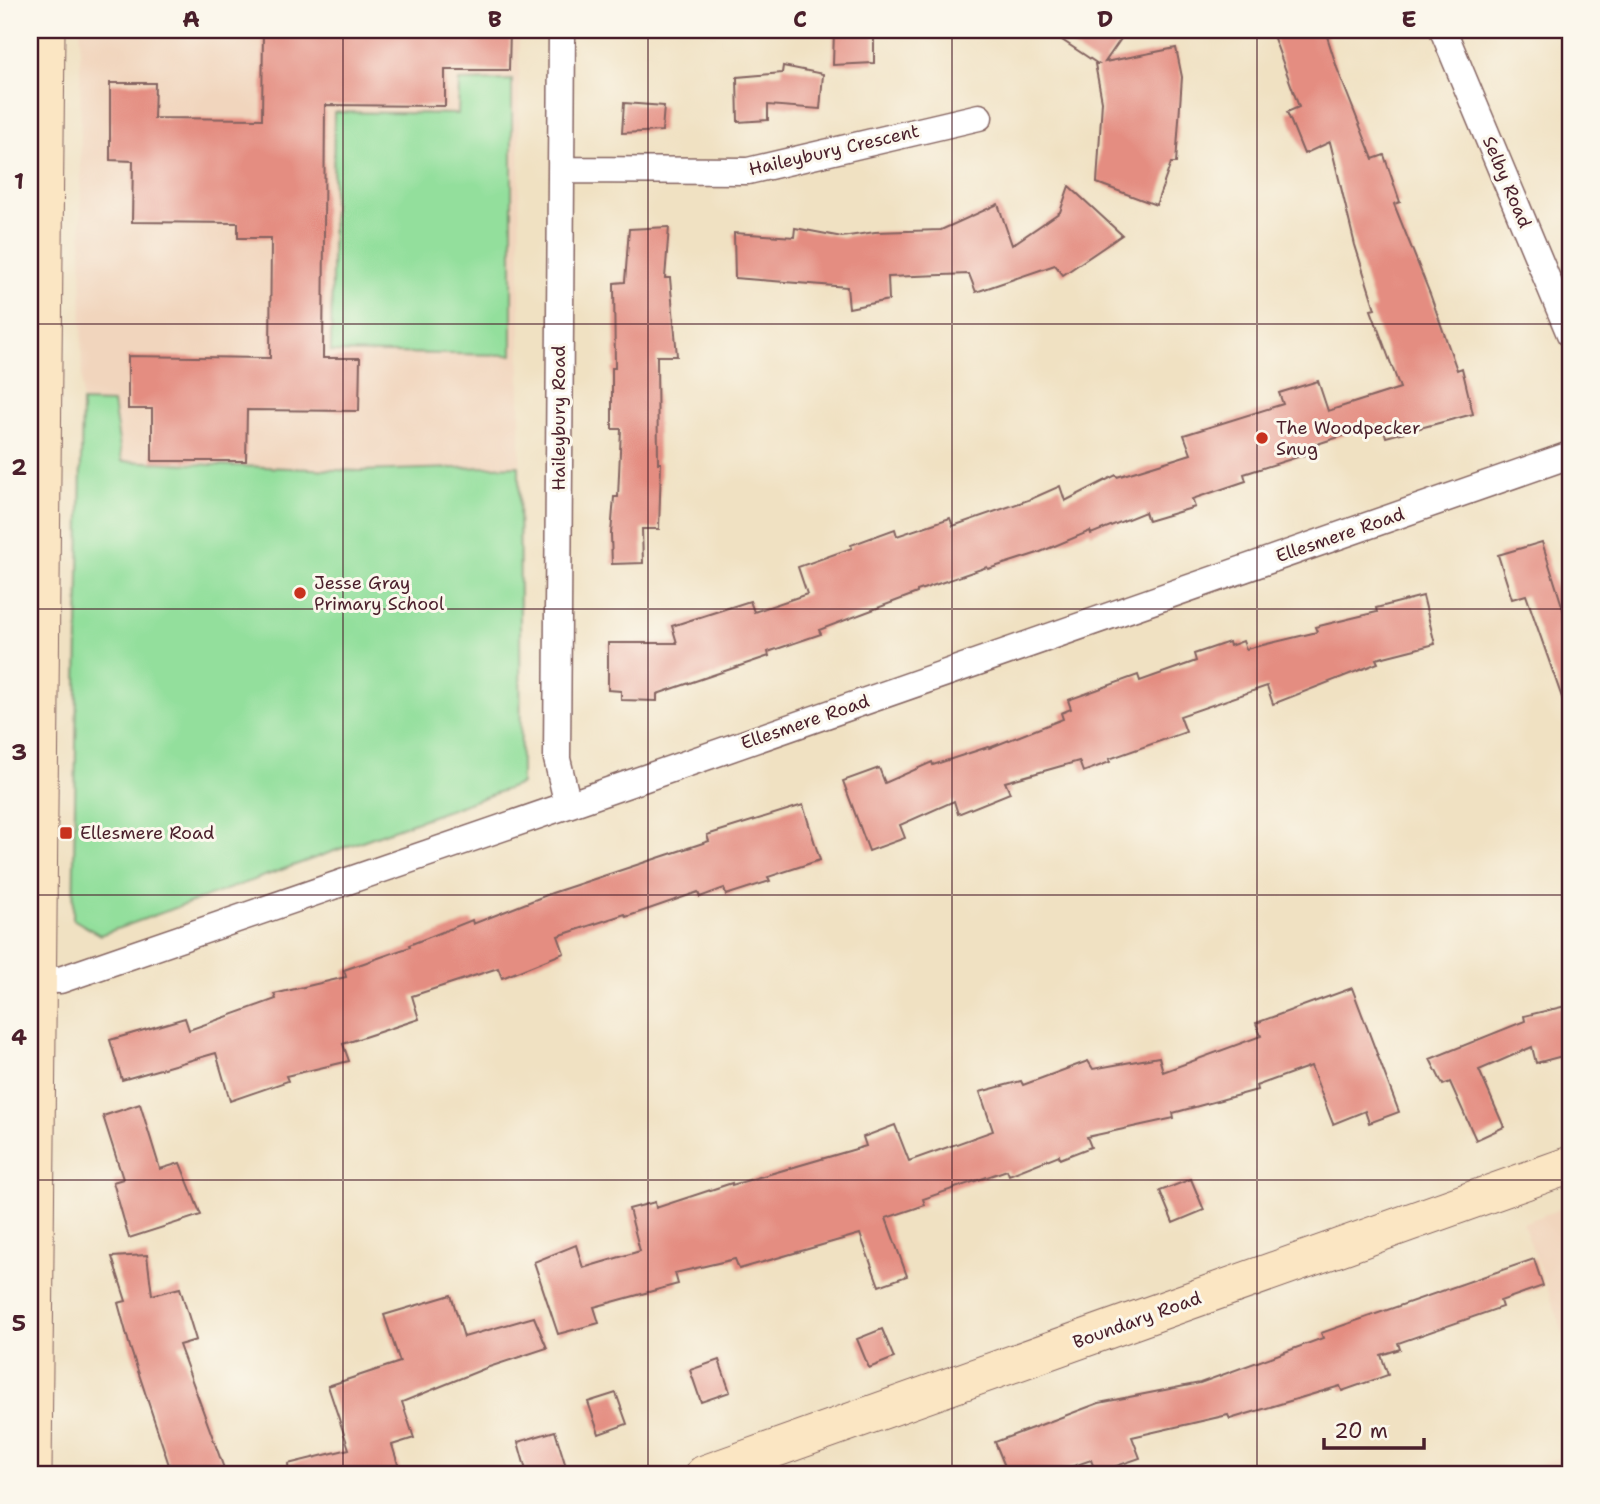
<svg xmlns="http://www.w3.org/2000/svg" width="1600" height="1504" font-family="'Shantell Sans',sans-serif">
<style>
.built{fill:#f1d5bd}
.green{fill:#93df9c;stroke:#6e7f64;stroke-width:2}
.building{fill:#e48d81}
.lines{fill:none;stroke-linecap:round;stroke-linejoin:round}
.street-casing{stroke:#846360;stroke-width:29}
.secondary-casing{stroke:#846360;stroke-width:39}
.street{stroke:#fff;stroke-width:26}
.secondary{stroke:#fbe6c3;stroke-width:37}
.grid{fill:none;stroke:#4a1f2b;stroke-width:2;stroke-opacity:0.55}
.poi-dot{fill:#c8321e;stroke:#fbf7ec;stroke-width:2.5}
.labels{text-anchor:middle;stroke-width:6;stroke-linejoin:round;paint-order:stroke}
.street-label{font-size:18px;fill:#4a1f2b;stroke:#fbf7ec}
.poi-label{font-size:18px;fill:#4a1f2b;stroke:#fbf7ec;text-anchor:start}
.neatline{fill:none;stroke:#4a1f2b;stroke-width:2.5}
.grid-label{font-size:23px;text-anchor:middle;font-weight:bold;fill:#4a1f2b}
</style>
<rect width="100%" height="100%" fill="#fbf7ec"/>
<filter id="ink" filterUnits="userSpaceOnUse"><feTurbulence type="fractalNoise" baseFrequency=".0143" numOctaves="2"/><feDisplacementMap in="SourceGraphic" scale="14" xChannelSelector="R" yChannelSelector="G"/><feConvolveMatrix kernelMatrix="1 2 1 2 8 2 1 2 1" color-interpolation-filters="sRGB"/></filter>
<filter id="wash" filterUnits="userSpaceOnUse"><feTurbulence type="fractalNoise" baseFrequency=".00686" numOctaves="4" result="noise"/><feDisplacementMap in="SourceGraphic" scale="28" xChannelSelector="R" yChannelSelector="G"/><feGaussianBlur stdDeviation="1.57" result="paint"/><feColorMatrix in="noise" values="0 0 0 0 0 0 0 0 0 0 0 0 0 0 0 0 0 1.4 0 .05"/><feComposite in="paint" operator="in"/></filter>
<g filter="url(#wash)">
<rect width="100%" height="100%" fill="#f0e1c2"/>
<path class="built" d="M 80,30 L 519,30 L 521,784 L 100,935 L 73,919 L 82,402 Z
M 1570,1205 L 1570,1351 L 1523,1223 Z
M 1570,1454 L 1570,1474 L 1511,1474 Z"/>
<path class="green" d="M 512,80 L 512,355 L 331,352 L 334,112 L 458,114 L 459,81 Z
M 82,402 L 113,403 L 122,461 L 360,471 L 519,466 L 521,784 L 100,935 L 73,919 Z"/>
<g id="blocks">
<path class="building" d="M 263,30 L 510,30 L 509,70 L 445,70 L 445,106 L 325,105 L 323,358 L 360,358 L 359,411 L 247,410 L 246,461 L 152,461 L 152,409 L 128,409 L 128,356 L 270,358 L 271,238 L 238,238 L 238,223 L 132,222 L 133,161 L 110,160 L 110,83 L 155,83 L 154,118 L 262,119 Z
M 834,30 L 874,30 L 874,63 L 833,65 Z
M 1047,30 L 1127,30 L 1105,62 L 1176,48 L 1182,77 L 1176,163 L 1171,163 L 1156,205 L 1097,183 L 1102,101 L 1095,64 L 1098,64 Z
M 1271,30 L 1325,30 L 1337,68 L 1373,159 L 1384,155 L 1400,202 L 1394,204 L 1430,294 L 1457,370 L 1462,368 L 1473,414 L 1386,437 L 1382,423 L 1305,448 L 1307,454 L 1244,474 L 1246,481 L 1192,499 L 1195,507 L 1148,521 L 1145,512 L 1091,534 L 1090,531 L 1038,553 L 988,569 L 987,567 L 917,591 L 917,593 L 819,630 L 821,634 L 768,652 L 769,656 L 657,694 L 657,701 L 621,700 L 621,691 L 608,690 L 608,643 L 677,643 L 672,626 L 750,601 L 754,612 L 807,594 L 798,567 L 852,548 L 851,545 L 895,529 L 897,536 L 950,518 L 953,526 L 1031,499 L 1060,486 L 1065,501 L 1116,475 L 1117,477 L 1191,454 L 1184,435 L 1283,404 L 1279,393 L 1318,381 L 1328,411 L 1400,388 L 1371,310 L 1375,309 L 1355,245 L 1330,142 L 1304,154 L 1287,112 L 1299,107 Z
M 783,66 L 823,74 L 820,109 L 768,105 L 768,120 L 738,122 L 737,77 L 782,73 Z
M 624,103 L 664,106 L 662,131 L 622,133 Z
M 1069,186 L 1122,235 L 1063,275 L 1055,265 L 976,292 L 969,274 L 888,277 L 889,300 L 849,308 L 847,287 L 735,278 L 734,233 L 794,237 L 795,228 L 842,237 L 875,232 L 941,230 L 998,204 L 1012,245 L 1060,212 Z
M 669,227 L 665,278 L 670,278 L 677,356 L 657,356 L 658,463 L 661,463 L 659,529 L 642,529 L 643,563 L 612,564 L 611,534 L 614,497 L 618,497 L 621,429 L 612,429 L 612,368 L 615,368 L 614,283 L 625,282 L 629,229 Z
M 1542,542 L 1570,631 L 1570,708 L 1566,709 L 1526,595 L 1512,599 L 1498,555 Z
M 1423,596 L 1435,644 L 1376,659 L 1378,663 L 1273,704 L 1267,686 L 1180,716 L 1186,732 L 1109,759 L 1110,762 L 1083,772 L 1079,761 L 1005,782 L 1010,793 L 958,814 L 954,801 L 900,825 L 905,838 L 869,851 L 843,781 L 879,768 L 885,783 L 932,762 L 933,765 L 988,747 L 989,748 L 1063,719 L 1061,713 L 1071,709 L 1068,700 L 1138,675 L 1140,681 L 1196,661 L 1194,654 L 1229,642 L 1230,646 L 1243,641 L 1246,649 L 1317,632 L 1315,627 L 1377,612 L 1376,608 Z
M 803,805 L 820,860 L 768,877 L 770,881 L 726,895 L 724,888 L 700,897 L 698,892 L 626,917 L 625,914 L 558,936 L 564,953 L 502,978 L 498,968 L 412,996 L 419,1019 L 343,1044 L 349,1061 L 286,1076 L 288,1081 L 230,1101 L 216,1053 L 122,1080 L 110,1040 L 185,1018 L 189,1030 L 276,999 L 274,994 L 346,977 L 344,970 L 410,947 L 409,945 L 472,920 L 473,924 L 552,893 L 709,841 L 707,835 Z
M 1352,988 L 1399,1112 L 1369,1123 L 1365,1111 L 1333,1124 L 1311,1066 L 1256,1086 L 1257,1090 L 1173,1113 L 1174,1118 L 1087,1137 L 1091,1147 L 1060,1159 L 1059,1155 L 1009,1175 L 1007,1170 L 923,1199 L 925,1205 L 886,1218 L 907,1276 L 879,1286 L 860,1234 L 739,1269 L 735,1259 L 675,1273 L 678,1284 L 594,1307 L 599,1323 L 558,1334 L 534,1262 L 576,1245 L 583,1268 L 640,1251 L 629,1209 L 655,1202 L 656,1208 L 732,1183 L 732,1185 L 866,1146 L 863,1137 L 895,1125 L 909,1161 L 993,1131 L 980,1092 L 1021,1081 L 1023,1085 L 1088,1061 L 1093,1069 L 1159,1057 L 1163,1072 L 1261,1036 L 1256,1023 Z
M 1570,1005 L 1570,1054 L 1536,1063 L 1532,1047 L 1479,1070 L 1504,1127 L 1476,1140 L 1450,1082 L 1443,1085 L 1430,1059 L 1525,1021 L 1524,1016 Z
M 140,1104 L 160,1169 L 180,1163 L 201,1215 L 129,1238 L 113,1182 L 123,1179 L 103,1116 Z
M 1191,1179 L 1204,1210 L 1173,1223 L 1160,1191 Z
M 147,1255 L 152,1295 L 180,1288 L 196,1340 L 179,1345 L 226,1474 L 172,1474 L 130,1347 L 118,1303 L 126,1301 L 112,1257 Z
M 1534,1259 L 1543,1286 L 1500,1301 L 1502,1307 L 1398,1343 L 1400,1349 L 1381,1355 L 1388,1375 L 1342,1391 L 1340,1386 L 1230,1419 L 1228,1415 L 1132,1437 L 1140,1458 L 1096,1473 L 1091,1460 L 1051,1474 L 1008,1474 L 995,1442 L 1099,1403 L 1200,1383 L 1323,1338 L 1321,1333 Z
M 451,1295 L 464,1337 L 534,1317 L 547,1348 L 486,1368 L 402,1402 L 414,1438 L 392,1445 L 401,1474 L 289,1474 L 288,1464 L 349,1449 L 328,1386 L 400,1362 L 384,1315 Z
M 882,1329 L 894,1358 L 869,1368 L 857,1339 Z
M 719,1360 L 730,1392 L 701,1402 L 690,1370 Z
M 616,1393 L 627,1424 L 599,1434 L 588,1402 Z
M 555,1431 L 567,1470 L 552,1474 L 527,1474 L 518,1442 Z"/>
</g>
</g>
<g filter="url(#ink)">
<use href="#blocks" fill-opacity="0" stroke="#846360" stroke-width="2"/>
<g class="lines">
<g class="street-casing">
<path id="street" d="M 562,30 L 557,759 L 568,805
M 1443,30 L 1570,334
M 561,170 L 748,171 L 979,117
M 38,979 L 60,980 L 568,805 L 1570,455"/>
</g>
<g class="secondary-casing">
<path id="secondary" d="M 33,1474 L 46,30
M 704,1474 L 1570,1165"/>
</g>
<use href="#street" class="street"/>
<use href="#secondary" class="secondary"/>
</g>
</g>
<path class="grid" d="M 343,30 L 343,1474M 648,30 L 648,1474M 952,30 L 952,1474M 1257,30 L 1257,1474M 30,324 L 1570,324M 30,609 L 1570,609M 30,895 L 1570,895M 30,1180 L 1570,1180"/>
<g class="poi-dot">
<circle cx="1262" cy="438" r="7"/>
<circle cx="300" cy="593" r="7"/>
<rect x="59" y="826" width="14" height="14" rx="3.5"/>
</g>
<g class="labels">
<g class="street-label">
<text transform="translate(834 150) rotate(-13)" y="6">Haileybury Crescent</text>
<text transform="translate(1507 182) rotate(67)" y="6">Selby Road</text>
<text transform="translate(559 418) rotate(-90)" y="6">Haileybury Road</text>
<text transform="translate(1340 535) rotate(-19)" y="6">Ellesmere Road</text>
<text transform="translate(805 722) rotate(-19)" y="6">Ellesmere Road</text>
<text transform="translate(1137 1320) rotate(-20)" y="6">Boundary Road</text>
</g>
<g class="poi-label">
<text x="1276" y="434">The Woodpecker<tspan x="1276" dy="21">Snug</tspan></text>
<text x="314" y="589">Jesse Gray<tspan x="314" dy="21">Primary School</tspan></text>
<text x="80" y="839">Ellesmere Road</text>
</g>
</g>
<rect width="1600" height="1504" fill="none" stroke="#fbf7ec" stroke-width="77"/>
<path d="M1324 1438v10h100v-10" fill="none" stroke="#4a1f2b" stroke-width="3.5"/>
<text x="1334" y="1438" font-size="21" fill="#4a1f2b" stroke="#fbf7ec" stroke-width="5" paint-order="stroke">20 m</text>
<rect x="38" y="38" width="1524" height="1428" class="neatline"/>
<g class="grid-label">
<text x="191" y="27">A</text>
<text x="495" y="27">B</text>
<text x="800" y="27">C</text>
<text x="1105" y="27">D</text>
<text x="1409" y="27">E</text>
<text x="19" y="189">1</text>
<text x="19" y="475">2</text>
<text x="19" y="760">3</text>
<text x="19" y="1045">4</text>
<text x="19" y="1331">5</text>
</g>
</svg>
